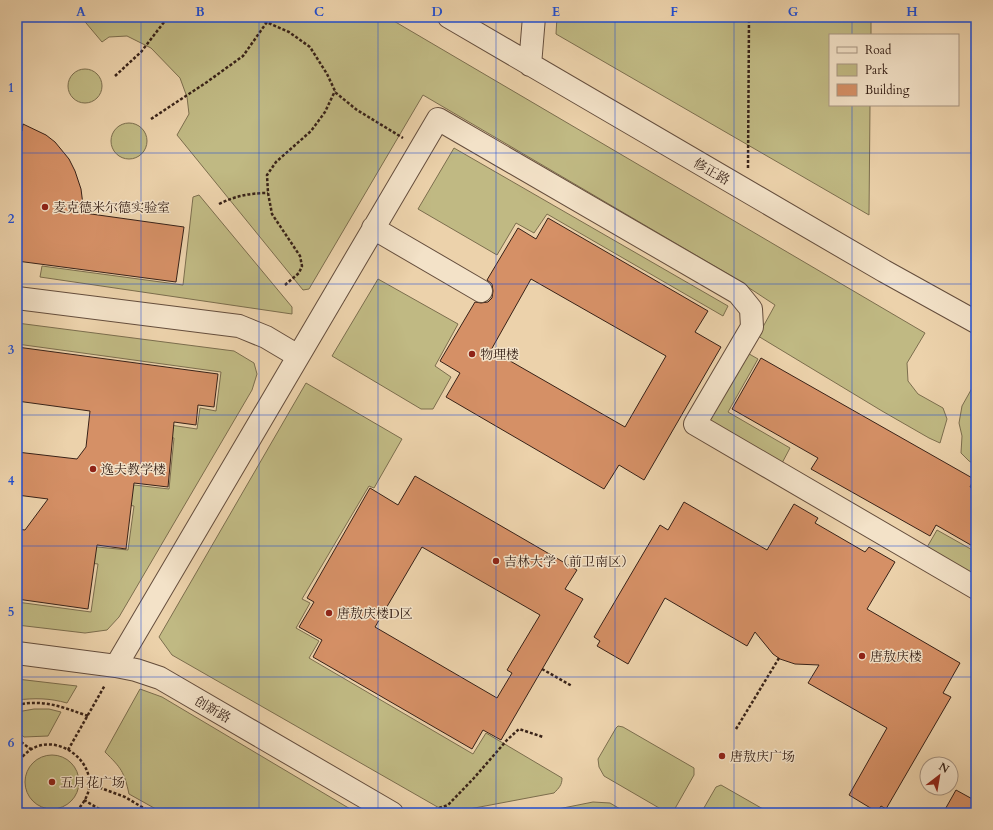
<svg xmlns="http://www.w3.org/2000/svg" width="993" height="830" font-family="Cardo,'Noto Serif SC',serif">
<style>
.green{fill:#c0b983;stroke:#7c6e4e}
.building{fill:#d59066;stroke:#382218;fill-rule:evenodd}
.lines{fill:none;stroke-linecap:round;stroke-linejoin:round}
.minor-casing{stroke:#654e3d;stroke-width:24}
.path{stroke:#382218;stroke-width:2.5;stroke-dasharray:3 2;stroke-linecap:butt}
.minor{stroke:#f3e2c8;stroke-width:22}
.grid{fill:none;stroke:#1d4ed8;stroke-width:1;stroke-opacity:0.55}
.poi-dot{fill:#8f2418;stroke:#f3e2c8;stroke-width:1.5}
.labels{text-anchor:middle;stroke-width:3;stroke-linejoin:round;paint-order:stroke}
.street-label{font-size:13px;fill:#382218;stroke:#f3e2c8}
.poi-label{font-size:13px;fill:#382218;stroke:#f3e2c8;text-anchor:start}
.neatline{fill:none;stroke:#1d4ed8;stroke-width:1.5}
.grid-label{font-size:13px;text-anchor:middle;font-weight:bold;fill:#1d4ed8}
</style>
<rect width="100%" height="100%" fill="#ecd2ab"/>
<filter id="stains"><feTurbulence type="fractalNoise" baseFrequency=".005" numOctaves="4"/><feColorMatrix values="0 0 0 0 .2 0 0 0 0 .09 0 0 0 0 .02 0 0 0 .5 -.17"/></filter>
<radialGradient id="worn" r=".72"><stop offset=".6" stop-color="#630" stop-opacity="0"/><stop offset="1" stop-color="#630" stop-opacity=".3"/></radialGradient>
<path class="green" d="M 81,17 L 387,17 L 925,333 L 907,363 L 908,381 L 918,394 L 943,408 L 947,419 L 940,443 L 929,438 L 882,411 L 758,336 L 775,305 L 728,274 L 423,95 L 309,289 L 303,290 L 177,135 L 189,114 L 187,97 L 180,78 L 151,48 L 127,36 L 109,37 L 102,42 Z
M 557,17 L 871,17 L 871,35 L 830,35 L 830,105 L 870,105 L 869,215 L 556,34 Z
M68 86a17 17 0 1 1 34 0a17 17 0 1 1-34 0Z
M111 141a18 18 0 1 1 36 0a18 18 0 1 1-36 0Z
M 454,148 L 728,306 L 723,316 L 547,214 L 534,233 L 516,223 L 497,255 L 418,209 Z
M 199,195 L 292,307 L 292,314 L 40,277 L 42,266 L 183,285 L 193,197 Z
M 378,279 L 458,324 L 435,366 L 451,377 L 433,409 L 421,409 L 332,356 Z
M 17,323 L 234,351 L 254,363 L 257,374 L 252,390 L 119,617 L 107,630 L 85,633 L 17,625 L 17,602 L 91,612 L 98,564 L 66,560 L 67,544 L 128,550 L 134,506 L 105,501 L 108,482 L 169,489 L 174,438 L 115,428 L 116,417 L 197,429 L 200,408 L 216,411 L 221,372 L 17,344 Z
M 744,351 L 758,359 L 728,412 L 790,448 L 781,465 L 711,425 L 709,413 Z
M 976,381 L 976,465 L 969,461 L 961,453 L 962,436 L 959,423 L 962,406 Z
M 306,383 L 402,439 L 374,488 L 369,486 L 302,599 L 310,603 L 296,628 L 319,641 L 309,658 L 473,754 L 486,733 L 562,778 C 562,785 559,788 554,793 L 448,813 L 172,655 L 159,637 Z
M 937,530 L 976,552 L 976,577 L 926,549 Z
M 17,679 L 77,686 L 67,703 C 49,698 35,698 17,700 Z
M 140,689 L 162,697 L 357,813 L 163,813 L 129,794 C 124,771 121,768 105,752 Z
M 34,709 L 49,709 L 61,712 L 48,736 L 24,737 L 17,731 L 17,712 Z
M 618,726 L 623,727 L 694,768 L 694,775 L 673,812 L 666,812 L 604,776 L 599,767 L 598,759 L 616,728 Z
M25 782a27 27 0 1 1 54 0a27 27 0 1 1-54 0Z
M 721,785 L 770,813 L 701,813 L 716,787 Z
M 593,802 L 610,803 L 627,813 L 538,813 Z"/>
<path class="building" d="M 23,124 L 46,135 L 55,142 L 69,159 L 75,171 L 81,189 L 84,213 L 184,227 L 176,282 L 17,261 L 17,131 L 22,131 Z
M 548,218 L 708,311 L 695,332 L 721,347 L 644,480 L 619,465 L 604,489 L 446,397 L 460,373 L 440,361 L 475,302 L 481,303 L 488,302 L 492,298 L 493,291 L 492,284 L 487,280 L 518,228 L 536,239 ZM 531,279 L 666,356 L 625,427 L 491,350 Z
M 17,347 L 218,374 L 214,407 L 198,405 L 196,425 L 174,422 L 168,487 L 134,483 L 126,549 L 97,545 L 88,609 L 17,599 L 17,529 L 25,530 L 48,499 L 17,495 L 17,452 L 77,459 L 86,447 L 90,411 L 17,401 Z
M 761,358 L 974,479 L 970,487 L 976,490 L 976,548 L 936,525 L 930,536 L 811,469 L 818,458 L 732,409 Z
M 415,476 L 577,570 L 565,589 L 583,599 L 501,740 L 483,730 L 472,749 L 313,657 L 322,640 L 299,627 L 314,602 L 307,598 L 370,488 L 398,505 ZM 422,547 L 540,615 L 507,670 L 512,673 L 497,698 L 375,627 Z
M 684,502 L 767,550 L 794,504 L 818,518 L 815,523 L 865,552 L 869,547 L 895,562 L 867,609 L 960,663 L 943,693 L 951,697 L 886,809 L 881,806 L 877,812 L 849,795 L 887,728 L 808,683 L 819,665 L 795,664 L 780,659 L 773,654 L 755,632 L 747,646 L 665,598 L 628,664 L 597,646 L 600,641 L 594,637 L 660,525 L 668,530 Z
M 956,790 L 976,801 L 976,813 L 943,813 Z"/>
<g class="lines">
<g class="minor-casing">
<path id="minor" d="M 449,17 L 884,271 L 976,322
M 530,65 L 534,17
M 373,228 L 481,291
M 17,298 L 239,326 L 266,337 L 298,356
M 17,653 L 116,666 L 136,670 L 160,678 L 392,813
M 116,666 L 438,119 L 738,293 L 751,309 L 752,327 L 695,424 L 976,588"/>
</g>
<path class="path" d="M 255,17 L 289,32 L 310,47 L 327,74 L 336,93 L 357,110 L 403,138
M 115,76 L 141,52 L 168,17
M 151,119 L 207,82 L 243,56 L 267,22
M 748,168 L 749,17
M 219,204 C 235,196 250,193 268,193
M 285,285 L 299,273 L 302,266 L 300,256 L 272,214 L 268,193 L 267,175 L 276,162 L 311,131 L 325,112 L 335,91
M 542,669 L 572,686
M 17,705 C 44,699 62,707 88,716
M 736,729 L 779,658
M 17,739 L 32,750
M 68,750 L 105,685
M 17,765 C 45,713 122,771 74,813
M 90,784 L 125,797 L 152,813
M 17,800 L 22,808 L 28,813
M 84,800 L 106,813
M 431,813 L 433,810 L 448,805 L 474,778 L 507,740 L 519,729 L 543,737"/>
<use href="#minor" class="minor"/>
</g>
<path class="grid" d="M 141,17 L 141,813M 259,17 L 259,813M 378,17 L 378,813M 496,17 L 496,813M 615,17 L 615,813M 734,17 L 734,813M 852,17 L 852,35M 852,105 L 852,813M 17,153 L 976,153M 17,284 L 976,284M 17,415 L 976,415M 17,546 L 976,546M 17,677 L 976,677"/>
<g class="poi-dot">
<circle cx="45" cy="207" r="4"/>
<circle cx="472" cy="354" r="4"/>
<circle cx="93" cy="469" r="4"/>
<circle cx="496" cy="561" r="4"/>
<circle cx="329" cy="613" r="4"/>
<circle cx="862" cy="656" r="4"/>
<circle cx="722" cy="756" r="4"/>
<circle cx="52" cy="782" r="4"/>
</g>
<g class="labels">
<g class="street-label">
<text transform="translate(712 171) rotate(30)" y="5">修正路</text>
<text transform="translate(213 709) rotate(30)" y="5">创新路</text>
</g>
<g class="poi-label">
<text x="53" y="212">麦克德米尔德实验室</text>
<text x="480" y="359">物理楼</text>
<text x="101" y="474">逸夫教学楼</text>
<text x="504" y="566">吉林大学（前卫南区）</text>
<text x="337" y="618">唐敖庆楼D区</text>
<text x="870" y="661">唐敖庆楼</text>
<text x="730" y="761">唐敖庆广场</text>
<text x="60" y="787">五月花广场</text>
</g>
</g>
<rect width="993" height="830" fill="none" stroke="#ecd2ab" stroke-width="44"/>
<rect x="829" y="34" width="130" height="72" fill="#f3e2c8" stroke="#a89582"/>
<rect x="837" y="47" width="20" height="6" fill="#f3e2c8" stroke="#a89582"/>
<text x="865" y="54" font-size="12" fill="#382218">Road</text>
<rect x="837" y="64" width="20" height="12" fill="#c0b983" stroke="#a89582"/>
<text x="865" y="74" font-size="12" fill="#382218">Park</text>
<rect x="837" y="84" width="20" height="12" fill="#d59066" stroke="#a89582"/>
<text x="865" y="94" font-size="12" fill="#382218">Building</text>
<g transform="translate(939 776) rotate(31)"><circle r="19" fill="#f3e2c8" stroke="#a89582"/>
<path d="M0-3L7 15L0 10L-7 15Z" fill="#8f2418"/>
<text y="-6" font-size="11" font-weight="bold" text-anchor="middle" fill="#382218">N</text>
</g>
<rect x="22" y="22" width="949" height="786" class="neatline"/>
<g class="grid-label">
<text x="81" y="16">A</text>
<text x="200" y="16">B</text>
<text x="319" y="16">C</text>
<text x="437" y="16">D</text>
<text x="556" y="16">E</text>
<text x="674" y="16">F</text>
<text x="793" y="16">G</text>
<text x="912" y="16">H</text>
<text x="11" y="92">1</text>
<text x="11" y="223">2</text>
<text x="11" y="354">3</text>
<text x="11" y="485">4</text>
<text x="11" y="616">5</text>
<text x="11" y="747">6</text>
</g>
<rect width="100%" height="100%" filter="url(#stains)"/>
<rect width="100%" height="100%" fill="url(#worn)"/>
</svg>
